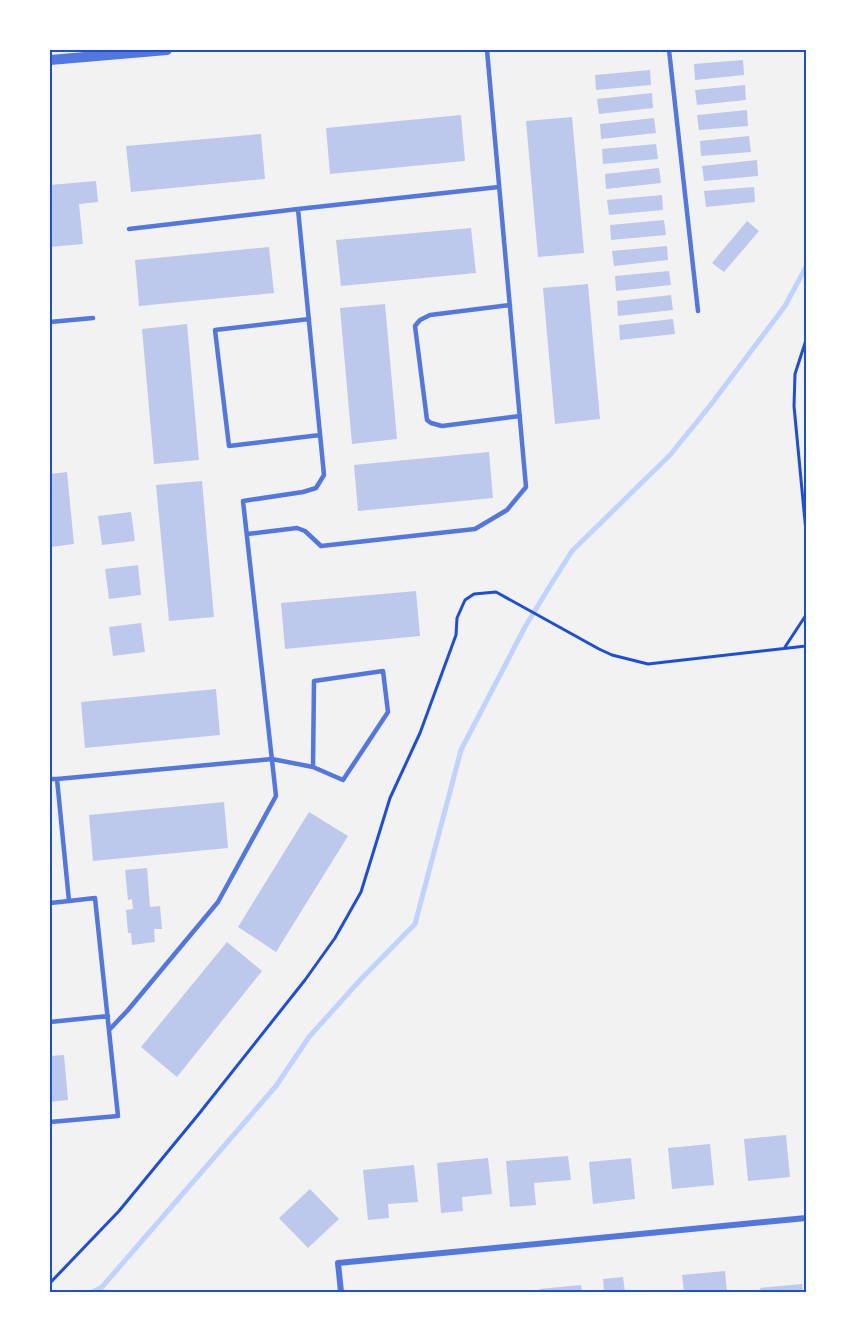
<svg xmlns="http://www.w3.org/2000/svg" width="856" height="1342" font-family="Helvetica,sans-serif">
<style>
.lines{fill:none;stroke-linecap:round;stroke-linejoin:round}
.stream{stroke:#bfd3fe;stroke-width:5}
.building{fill:#bdc9ec}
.path{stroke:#1d4ed8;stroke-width:3}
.service{stroke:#5277de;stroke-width:4.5}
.minor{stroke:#5277de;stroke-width:6}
.tertiary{stroke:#5277de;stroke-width:10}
.neatline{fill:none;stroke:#1d4ed8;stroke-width:2}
</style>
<rect width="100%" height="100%" fill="#f2f2f2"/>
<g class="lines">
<path class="stream" d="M 93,1292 L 102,1287 L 276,1086 L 309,1037 L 362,978 L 415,924 L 461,750 L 525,627 L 548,589 L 572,551 L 670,455 L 709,407 L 785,306 L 806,267"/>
</g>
<path class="building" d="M 743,60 L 744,75 L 695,80 L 694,64 Z
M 650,70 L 651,85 L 596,90 L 595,75 Z
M 745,85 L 746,100 L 697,105 L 695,90 Z
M 652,93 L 653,108 L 599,114 L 597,99 Z
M 747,110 L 748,126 L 699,130 L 697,115 Z
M 461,115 L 465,161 L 330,174 L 326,128 Z
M 572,117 L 584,253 L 538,257 L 526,121 Z
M 654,118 L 656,133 L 601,139 L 600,124 Z
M 261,134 L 265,179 L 131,192 L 126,146 Z
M 749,136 L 751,152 L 701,156 L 700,141 Z
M 656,144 L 658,159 L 603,164 L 602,149 Z
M 757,160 L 758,176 L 704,181 L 702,166 Z
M 659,168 L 661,183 L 606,189 L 605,174 Z
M 96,181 L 98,202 L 79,204 L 83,244 L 50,247 L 50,220 L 51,220 L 50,185 Z
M 754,187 L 755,202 L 706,207 L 704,191 Z
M 662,195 L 663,210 L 609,215 L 607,200 Z
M 664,220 L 666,235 L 611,240 L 610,225 Z
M 747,221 L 759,231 L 724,272 L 712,263 Z
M 471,228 L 476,273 L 341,286 L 336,240 Z
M 667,246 L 668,260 L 614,266 L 612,251 Z
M 269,247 L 274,293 L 139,306 L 135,260 Z
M 669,271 L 671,285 L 616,291 L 615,276 Z
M 588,284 L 600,419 L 555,424 L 543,288 Z
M 671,295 L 673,310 L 618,316 L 617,301 Z
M 385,304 L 397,439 L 352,444 L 340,308 Z
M 673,319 L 675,334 L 620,340 L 619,325 Z
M 187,324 L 199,460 L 154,464 L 142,329 Z
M 489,452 L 493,498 L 358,511 L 354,465 Z
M 67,472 L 74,544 L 50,547 L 50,474 Z
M 202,481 L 214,617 L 169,621 L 156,485 Z
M 131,512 L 135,541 L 102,545 L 98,516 Z
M 138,565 L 141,595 L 109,599 L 105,569 Z
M 416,591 L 420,636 L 285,649 L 281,603 Z
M 141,623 L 145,652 L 113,656 L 109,627 Z
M 216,689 L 220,735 L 85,748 L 81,702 Z
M 224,802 L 228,848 L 93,861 L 89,815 Z
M 309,812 L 348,836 L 276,952 L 238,927 Z
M 147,868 L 150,907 L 160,906 L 162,929 L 154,929 L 155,942 L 132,945 L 131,933 L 128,933 L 126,910 L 133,909 L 132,899 L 128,900 L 125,870 Z
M 227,942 L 262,971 L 177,1077 L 141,1047 Z
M 64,1055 L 68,1100 L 50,1102 L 50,1056 Z
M 786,1135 L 790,1177 L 748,1181 L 744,1139 Z
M 710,1144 L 714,1185 L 672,1189 L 668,1148 Z
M 568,1156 L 571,1180 L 534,1183 L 536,1205 L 510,1207 L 506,1161 Z
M 488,1158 L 492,1194 L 462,1197 L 463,1211 L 441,1213 L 437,1163 Z
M 631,1158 L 635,1199 L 593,1204 L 589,1162 Z
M 414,1165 L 418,1202 L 388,1204 L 389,1218 L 368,1220 L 363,1170 Z
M 310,1189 L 339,1219 L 308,1248 L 279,1218 Z
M 725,1271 L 727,1292 L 684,1292 L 682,1275 Z
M 623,1277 L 625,1292 L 604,1292 L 603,1279 Z
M 802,1284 L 803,1292 L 761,1292 L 760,1288 Z
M 581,1285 L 582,1292 L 540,1292 L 539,1289 Z"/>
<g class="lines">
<path class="path" d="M 806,340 L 795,374 L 794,406 L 806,532
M 785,647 L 806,615
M 50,1283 L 119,1211 L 198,1115 L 305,980 L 335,938 L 361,892 L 390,798 L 420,733 L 456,635 L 457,618 L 465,600 L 474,594 L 496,592 L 599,649 L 612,655 L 648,664 L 806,646"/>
<path class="service" d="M 669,50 L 698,311
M 129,229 L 298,209
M 510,305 L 430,315 L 420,320 L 415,326 L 427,420 L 431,423 L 442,426 L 520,416
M 309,319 L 215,330 L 229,446 L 320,435
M 50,322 L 93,318
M 247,534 L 297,528 L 305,531 L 321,546 L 475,529 L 507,510 L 526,487 L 487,50
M 50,779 L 57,779 L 69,901 L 95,898 L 118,1116 L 50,1122
M 57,779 L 272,759 L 313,767 L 343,780 L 388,712 L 383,671 L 314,681 L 313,767
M 50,903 L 69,901
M 50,1022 L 108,1016
M 110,1029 L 128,1010 L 218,902 L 276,796 L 243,501 L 303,492 L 316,488 L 324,475 L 298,209 L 499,187"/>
<path class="minor" d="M 341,1292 L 338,1263 L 806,1218"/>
<path class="tertiary" d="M 50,60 L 167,50"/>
</g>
<rect width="856" height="1342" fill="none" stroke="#ffffff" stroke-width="102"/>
<rect x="51" y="51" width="754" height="1240" class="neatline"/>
</svg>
